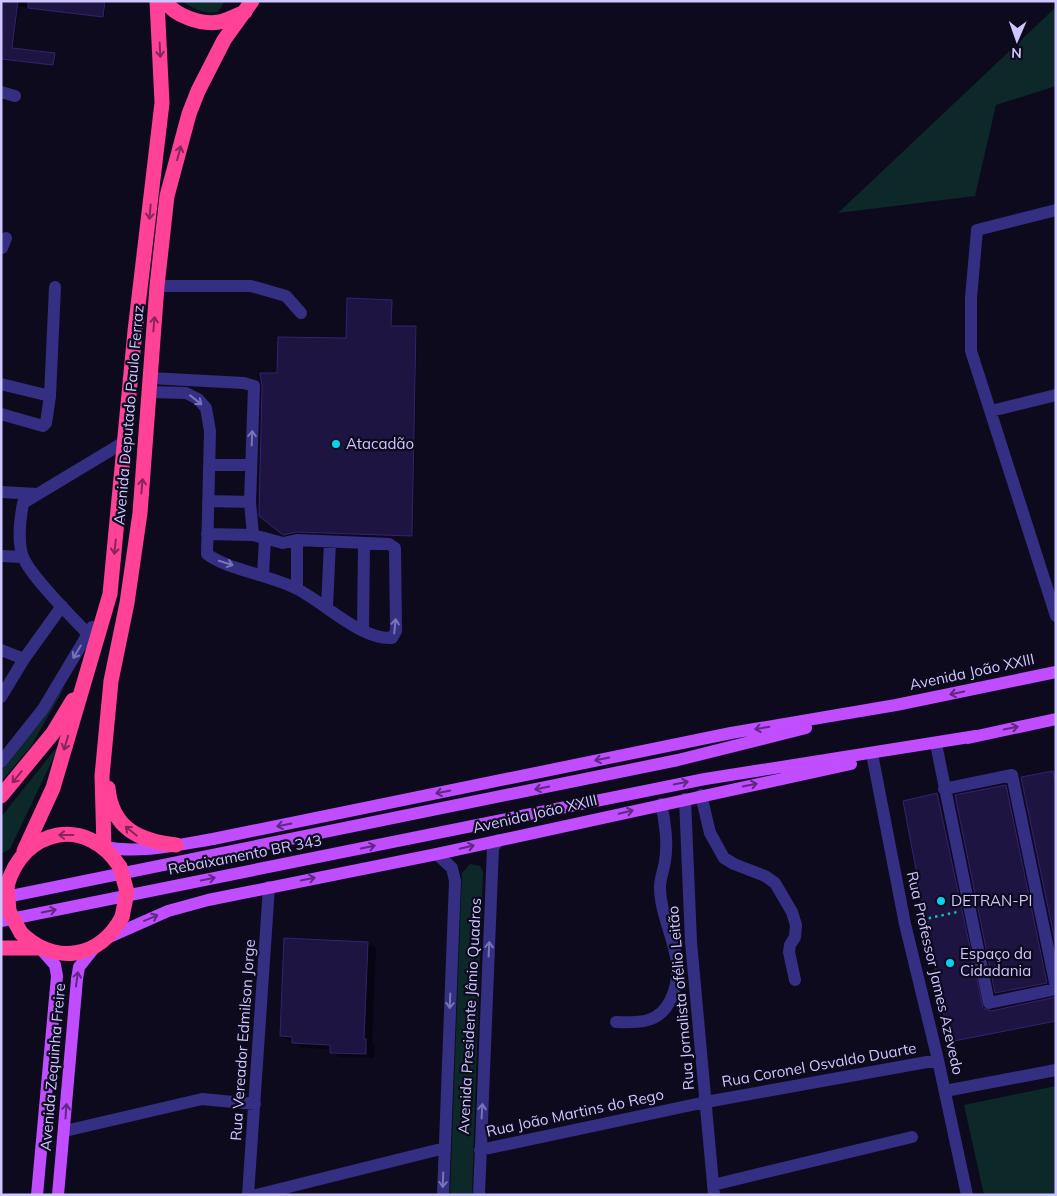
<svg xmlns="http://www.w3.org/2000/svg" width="1057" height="1196" font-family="Mulish,sans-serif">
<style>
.green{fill:#0c2828}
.shadow{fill:#0007}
.building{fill:#1e1441;stroke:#34236f}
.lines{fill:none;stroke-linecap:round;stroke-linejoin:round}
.path{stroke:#20b9b3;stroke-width:2.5;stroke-dasharray:2.5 4;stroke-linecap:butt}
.minor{stroke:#342f82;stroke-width:12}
.major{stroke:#c04dff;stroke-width:12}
.highway{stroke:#ff4198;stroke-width:15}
.highway-bridge{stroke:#ff4198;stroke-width:15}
.oneway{stroke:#86265b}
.oneway2{stroke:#7973ba}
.oneway3{stroke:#5e2883}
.poi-dot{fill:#00d4f1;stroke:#0d0a1e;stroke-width:2}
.labels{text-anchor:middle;stroke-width:4.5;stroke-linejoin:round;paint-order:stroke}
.street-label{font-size:15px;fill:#cec6ff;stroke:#0d0a1e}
.poi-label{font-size:15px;fill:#cec6ff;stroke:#0d0a1e;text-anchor:start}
</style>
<rect width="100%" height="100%" fill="#0d0a1e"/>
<path class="green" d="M 181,1 L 225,1 L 218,12 C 203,15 194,8 181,1 Z
M 1056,7 L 1056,86 L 996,105 L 975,196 L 838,213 Z
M 66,685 L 31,746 L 1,782 L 1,771 Z
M 61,742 L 10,849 L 1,854 L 1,817 Z
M 470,864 L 480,866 L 483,872 L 472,1195 L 450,1195 L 462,873 Z
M 1056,1086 L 1056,1195 L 984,1195 L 964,1105 Z"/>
<path class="shadow" d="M 1,1 L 107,1 L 105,17 L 19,7 L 13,49 L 54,54 L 55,65 L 1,58 Z
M 391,301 L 392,327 L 417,328 L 413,536 L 300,532 L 282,534 L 278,375 L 348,339 Z
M 1005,786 L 1048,983 L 998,993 L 996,993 Z
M 937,794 L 984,1010 L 991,1012 L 950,1040 Z
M 367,943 L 376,948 L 372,1044 L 375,1046 L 374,1058 L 340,1057 L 331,1052 L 331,1049 L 302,1048 L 282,1036 Z"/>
<path class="building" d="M 1,1 L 18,1 L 12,48 L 55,53 L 53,65 L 1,59 Z
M 28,1 L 105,1 L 103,17 L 28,8 Z
M 347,298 L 392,300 L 391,326 L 416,326 L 412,536 L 297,532 L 283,535 L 259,516 L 262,386 L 260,373 L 277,373 L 278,337 L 346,338 Z
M 1053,771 L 1056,785 L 1056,946 L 1021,777 Z
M 1006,785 L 1047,983 L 995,993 L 955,795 Z
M 937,793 L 983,1008 L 991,1011 L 1056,997 L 1056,1021 L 949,1042 L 903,801 Z
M 284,938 L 368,942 L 364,1039 L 366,1039 L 366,1054 L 330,1053 L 330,1045 L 292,1043 L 292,1037 L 280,1036 Z"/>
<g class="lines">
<path class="path" d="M 916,921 L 957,912"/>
<path class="minor" d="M 1,92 L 15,96
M 1056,210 L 977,230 L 971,298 L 971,351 L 1056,616
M 2,248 L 6,238
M 157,286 L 251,286 L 286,296 L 301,313
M 150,378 L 244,383 L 254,386 L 250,502 L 253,535 L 283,543 L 297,540 L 389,544 L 395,548 L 396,631 L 392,638 C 361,640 325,603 297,589 C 273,576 226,569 207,554 L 210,431 L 206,408 L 198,399 L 186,393 L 150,392
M 1,384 L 50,396 L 46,423 L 43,426 L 1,414
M 50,396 L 55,287
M 991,411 L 1056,395
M 210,465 L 251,465
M 1,492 L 37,494
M 208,501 L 250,502
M 207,534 L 253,535
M 1,556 L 23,557
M 263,575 L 265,539
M 297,589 L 297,540
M 327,607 L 330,542
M 363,630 L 364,543
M 88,634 C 72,617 31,577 23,557 C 17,541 20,520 23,503 L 126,441
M 1,650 L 24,659
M 1,697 L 24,659 L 62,606
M 936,744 L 989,1003 L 1056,989
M 873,759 L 905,924 L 938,1060 L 967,1195
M 1,762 L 43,709 L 92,627
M 944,789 L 1012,775 L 1056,987
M 701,795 L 710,833 L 724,858 L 734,864 L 765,876 L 775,883 L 792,912 L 796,925 L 795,937 L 790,945 L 789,952 L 795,980
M 685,799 L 691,942 L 714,1195
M 437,854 L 452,868 L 455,881 L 443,1195
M 616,1022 C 640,1023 660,1023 671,999 C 690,958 660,926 660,887 C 660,879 664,869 665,861 C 668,844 665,820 661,804
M 945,1091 L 1056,1070
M 65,1131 L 202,1099 L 255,1104
M 480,1150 L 706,1102 L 938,1060
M 713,1185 L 912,1137
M 248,1195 L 269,887
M 256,1195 L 445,1148
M 479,1195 L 493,848 L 498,840"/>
<path class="major" d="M 968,738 L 1056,719
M 104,847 C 140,854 177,845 213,839 L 731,733 L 896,705 L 1056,672
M 1,898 L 678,760 L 806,728
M 1,921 L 705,779 L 976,736
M 107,938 L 168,911 L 208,900 L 437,854 L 851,764
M 37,1195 L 57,976 L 55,965 L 40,948
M 58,1195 L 77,979 L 79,967 L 95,947"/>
<path class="highway" d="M 165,1 C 175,16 201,25 219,22 C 228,20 237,15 245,12
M 108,788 C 112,829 140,841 176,845
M 1,796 L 53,733 L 73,700
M 104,847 L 102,776 L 111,681 L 127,603 L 140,513 L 157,286 L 167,196 L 189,114 L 198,91 L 224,40 L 252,1
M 24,851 L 53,788 L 110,594 L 135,331 L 162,103 L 157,1
M 7,886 C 23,828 87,815 120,867
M 21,933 C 55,966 100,958 122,917
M 1,948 L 40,948"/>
<path class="highway-bridge" d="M 120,867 L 127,892 L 122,917
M 7,886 L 9,911 L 21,933"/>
</g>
<defs><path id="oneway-shaft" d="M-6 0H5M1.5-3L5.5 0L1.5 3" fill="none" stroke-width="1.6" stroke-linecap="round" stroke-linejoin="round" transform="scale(1.25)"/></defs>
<g class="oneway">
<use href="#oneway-shaft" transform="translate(160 50) rotate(87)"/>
<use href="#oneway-shaft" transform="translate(179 153) rotate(-75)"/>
<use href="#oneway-shaft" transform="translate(150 212) rotate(95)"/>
<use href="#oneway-shaft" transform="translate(154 324) rotate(-85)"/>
<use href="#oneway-shaft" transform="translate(142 486) rotate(-85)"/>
<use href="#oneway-shaft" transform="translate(115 547) rotate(96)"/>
<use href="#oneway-shaft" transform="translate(66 743) rotate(107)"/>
<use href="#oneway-shaft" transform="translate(17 777) rotate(129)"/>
<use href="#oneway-shaft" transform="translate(131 831) rotate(-141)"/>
<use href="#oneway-shaft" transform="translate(66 835) rotate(-180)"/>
</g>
<g class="oneway2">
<use href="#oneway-shaft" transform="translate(196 400) rotate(38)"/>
<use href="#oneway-shaft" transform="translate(252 438) rotate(-88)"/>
<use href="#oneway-shaft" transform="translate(226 563) rotate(17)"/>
<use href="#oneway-shaft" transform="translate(395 626) rotate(-84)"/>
<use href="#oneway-shaft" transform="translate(77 652) rotate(121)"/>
<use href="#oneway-shaft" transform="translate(489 949) rotate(-87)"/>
<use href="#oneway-shaft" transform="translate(450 1001) rotate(92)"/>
<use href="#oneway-shaft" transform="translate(482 1111) rotate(-87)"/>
<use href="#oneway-shaft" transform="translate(443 1180) rotate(92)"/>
</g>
<g class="oneway3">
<use href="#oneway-shaft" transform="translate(957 693) rotate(168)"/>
<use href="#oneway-shaft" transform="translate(762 728) rotate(170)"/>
<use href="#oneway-shaft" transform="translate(1011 728) rotate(-12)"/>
<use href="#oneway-shaft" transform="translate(602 759) rotate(168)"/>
<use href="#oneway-shaft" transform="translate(681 783) rotate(-11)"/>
<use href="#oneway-shaft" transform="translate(750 785) rotate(-12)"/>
<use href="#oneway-shaft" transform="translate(542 788) rotate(168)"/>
<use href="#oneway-shaft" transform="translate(443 792) rotate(168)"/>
<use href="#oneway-shaft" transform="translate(626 812) rotate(-13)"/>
<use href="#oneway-shaft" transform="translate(284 825) rotate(168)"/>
<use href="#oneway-shaft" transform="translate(368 847) rotate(-11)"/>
<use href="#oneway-shaft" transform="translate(467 847) rotate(-13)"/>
<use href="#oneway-shaft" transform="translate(208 879) rotate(-11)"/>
<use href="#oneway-shaft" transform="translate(308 879) rotate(-11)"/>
<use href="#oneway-shaft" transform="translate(49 911) rotate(-11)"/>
<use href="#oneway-shaft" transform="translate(151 918) rotate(-23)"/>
<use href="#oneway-shaft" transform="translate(77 979) rotate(-82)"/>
<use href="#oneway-shaft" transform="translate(66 1111) rotate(-86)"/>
</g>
<g class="poi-dot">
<circle cx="336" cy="444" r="5"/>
<circle cx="941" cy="901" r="5"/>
<circle cx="950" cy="963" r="5"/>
</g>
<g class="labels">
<g class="street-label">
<text transform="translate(129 415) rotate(-85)" y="5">Avenida Deputado Paulo Ferraz</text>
<text transform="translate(972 672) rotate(-12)" y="5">Avenida João XXIII</text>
<text transform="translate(535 814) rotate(-13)" y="5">Avenida João XXIII</text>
<text transform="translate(245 855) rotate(-11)" y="5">Rebaixamento BR 343</text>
<text transform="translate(935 973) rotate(77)" y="5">Rua Professor James Azevedo</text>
<text transform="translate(681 998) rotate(-95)" y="5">Rua Jornalista ofélio Leitão</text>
<text transform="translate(470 1016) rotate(-87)" y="5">Avenida Presidente Jânio Quadros</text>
<text transform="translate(243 1040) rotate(-86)" y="5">Rua Vereador Edmilson Jorge</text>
<text transform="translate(819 1065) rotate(-10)" y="5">Rua Coronel Osvaldo Duarte</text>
<text transform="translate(53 1067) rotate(-85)" y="5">Avenida Zequinha Freire</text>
<text transform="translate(575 1113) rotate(-12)" y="5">Rua João Martins do Rego</text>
</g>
<g class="poi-label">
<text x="346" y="449">Atacadão</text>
<text x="951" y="906">DETRAN-PI</text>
<text x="960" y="959">Espaço da<tspan x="960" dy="17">Cidadania</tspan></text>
</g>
</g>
<rect width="1057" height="1196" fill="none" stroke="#cec6ff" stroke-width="5"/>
<g transform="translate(1017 40) rotate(182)" stroke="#0d0a1e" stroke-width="4" paint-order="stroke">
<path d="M0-4L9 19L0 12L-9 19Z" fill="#cec6ff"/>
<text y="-8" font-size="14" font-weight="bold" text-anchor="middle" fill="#cec6ff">N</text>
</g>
</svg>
